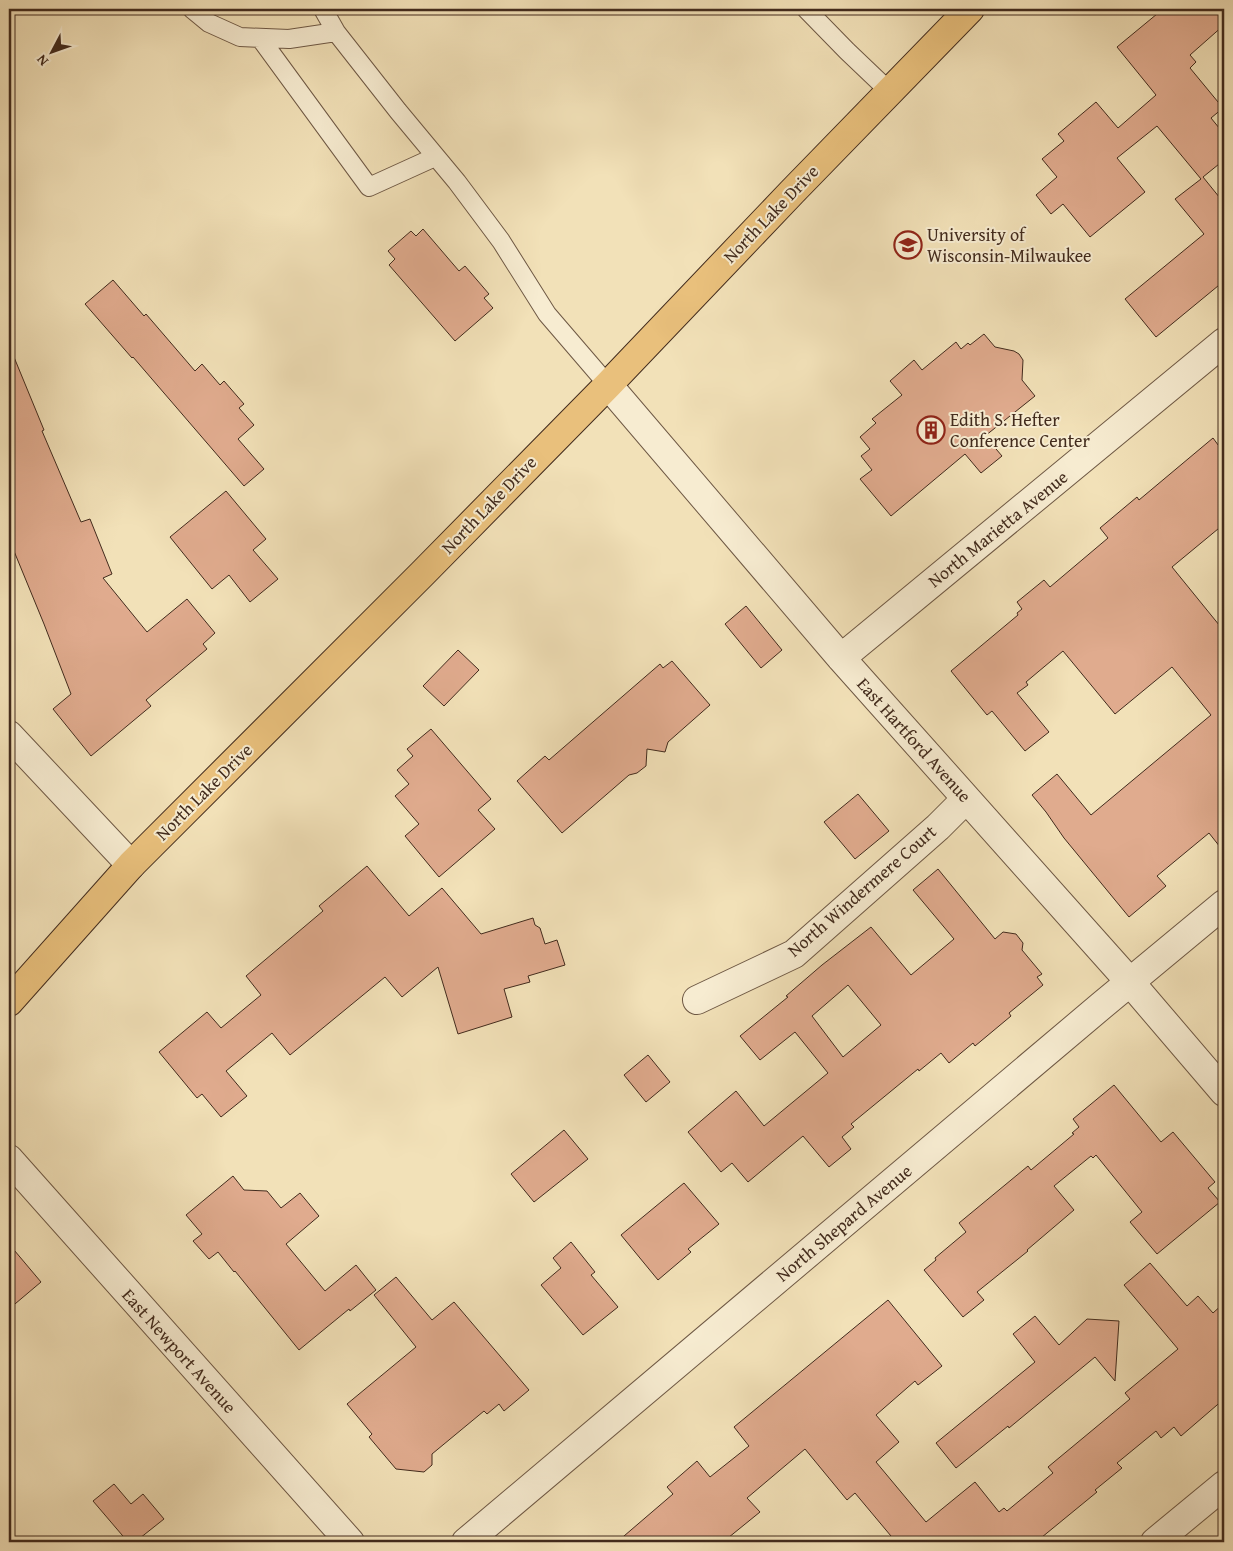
<svg xmlns="http://www.w3.org/2000/svg" width="1233" height="1551" font-family="'Gentium Book Plus',serif">
<style>
.building{fill:#e0ab8e;stroke:#422b1d;fill-rule:evenodd}
.lines{fill:none;stroke-linecap:round;stroke-linejoin:round}
.lane-casing{stroke:#6e5844;stroke-width:20}
.street-casing{stroke:#6e5844;stroke-width:30}
.primary-casing{stroke:#422b1d;stroke-width:30}
.lane{stroke:#f7ecd1;stroke-width:18}
.street{stroke:#f7ecd1;stroke-width:28}
.primary{stroke:#e9c07c;stroke-width:28}
.labels{text-anchor:middle;stroke-width:4;stroke-linejoin:round;paint-order:stroke}
.street-label{font-size:18px;fill:#422b1d;stroke:#f7ecd1}
.poi-label{font-size:18px;fill:#422b1d;stroke:#f7ecd1;text-anchor:start}
</style>
<rect width="100%" height="100%" fill="#f2e1b8"/>
<filter id="stains"><feTurbulence type="fractalNoise" baseFrequency=".004" numOctaves="4"/><feColorMatrix values="0 0 0 0 .2 0 0 0 0 .09 0 0 0 0 .02 0 0 0 .5 -.17"/></filter>
<radialGradient id="worn" r=".72"><stop offset=".6" stop-color="#630" stop-opacity="0"/><stop offset="1" stop-color="#630" stop-opacity=".3"/></radialGradient>
<path class="building" d="M 1163,9 L 1224,9 L 1224,25 L 1190,55 L 1196,62 L 1190,68 L 1223,108 L 1211,118 L 1224,134 L 1224,160 L 1203,177 L 1224,203 L 1224,281 L 1156,337 L 1125,299 L 1204,234 L 1175,199 L 1201,179 L 1157,126 L 1117,158 L 1145,192 L 1090,237 L 1063,204 L 1051,214 L 1036,195 L 1057,177 L 1042,159 L 1064,141 L 1058,134 L 1096,102 L 1118,128 L 1156,95 L 1117,47 Z
M 423,229 L 459,271 L 465,266 L 489,294 L 484,298 L 493,308 L 455,341 L 389,265 L 395,259 L 388,251 L 411,231 L 416,236 Z
M 113,280 L 144,316 L 146,314 L 195,371 L 202,364 L 220,385 L 224,381 L 244,404 L 239,408 L 254,425 L 238,439 L 264,469 L 244,486 L 133,357 L 132,358 L 85,304 Z
M 984,334 L 995,347 L 1014,351 L 1019,354 L 1023,360 L 1022,380 L 1035,396 L 985,436 L 1002,456 L 981,473 L 965,454 L 891,516 L 860,479 L 872,470 L 861,456 L 870,449 L 860,437 L 876,423 L 872,419 L 902,395 L 890,381 L 914,360 L 922,370 L 956,342 L 961,349 L 968,343 L 970,345 Z
M 9,345 L 44,430 L 42,431 L 81,522 L 90,519 L 112,574 L 103,578 L 147,632 L 187,599 L 215,633 L 203,644 L 207,649 L 146,700 L 151,706 L 91,756 L 53,709 L 71,694 L 44,624 L 9,539 Z
M 1213,438 L 1224,453 L 1224,524 L 1172,567 L 1224,631 L 1224,852 L 1209,833 L 1157,876 L 1166,886 L 1129,917 L 1064,838 L 1046,812 L 1032,795 L 1057,774 L 1091,815 L 1211,715 L 1172,667 L 1115,714 L 1063,651 L 1026,682 L 1028,685 L 1017,693 L 1049,732 L 1025,751 L 992,711 L 987,715 L 951,671 L 1018,615 L 1017,613 L 1022,609 L 1017,602 L 1044,580 L 1050,587 L 1108,538 L 1100,528 L 1137,497 L 1139,500 Z
M 226,491 L 266,539 L 253,550 L 278,579 L 250,602 L 229,575 L 212,589 L 170,537 Z
M 746,606 L 782,650 L 761,668 L 725,624 Z
M 458,650 L 479,670 L 444,706 L 423,686 Z
M 672,661 L 710,705 L 668,742 L 665,752 L 647,749 L 646,766 L 637,773 L 629,775 L 562,833 L 517,781 L 545,756 L 549,760 L 660,664 L 663,668 Z
M 431,729 L 491,799 L 478,810 L 495,829 L 439,877 L 405,836 L 419,824 L 395,796 L 409,784 L 397,770 L 413,756 L 407,749 Z
M 858,794 L 889,831 L 855,859 L 824,822 Z
M 367,866 L 409,916 L 442,888 L 481,934 L 533,918 L 535,925 L 540,928 L 545,944 L 557,940 L 565,965 L 528,976 L 530,982 L 504,989 L 512,1017 L 458,1034 L 438,967 L 402,997 L 385,977 L 290,1055 L 272,1033 L 226,1071 L 247,1096 L 221,1117 L 202,1094 L 197,1098 L 159,1052 L 207,1012 L 221,1028 L 261,995 L 246,976 L 323,911 L 319,906 Z
M 938,869 L 995,939 L 1003,932 L 1016,934 L 1023,943 L 1022,950 L 1042,974 L 1037,977 L 1043,985 L 1009,1013 L 1011,1016 L 975,1046 L 973,1043 L 949,1063 L 941,1053 L 919,1071 L 918,1069 L 851,1124 L 854,1127 L 842,1137 L 851,1149 L 829,1167 L 803,1136 L 748,1182 L 732,1163 L 721,1172 L 688,1132 L 736,1091 L 764,1126 L 828,1073 L 795,1032 L 760,1060 L 740,1036 L 788,997 L 786,996 L 822,965 L 871,927 L 911,975 L 954,939 L 913,890 ZM 848,985 L 881,1025 L 843,1057 L 812,1016 Z
M 648,1055 L 670,1082 L 646,1102 L 624,1075 Z
M 1114,1085 L 1161,1142 L 1173,1132 L 1215,1182 L 1208,1188 L 1220,1202 L 1157,1254 L 1130,1222 L 1142,1212 L 1096,1155 L 1093,1158 L 1091,1156 L 1054,1186 L 1074,1210 L 1027,1250 L 1028,1251 L 977,1292 L 984,1300 L 963,1317 L 924,1270 L 936,1260 L 935,1258 L 966,1232 L 959,1223 L 1028,1166 L 1031,1170 L 1074,1134 L 1072,1133 L 1079,1127 L 1073,1119 Z
M 564,1130 L 588,1159 L 534,1202 L 511,1174 Z
M 233,1176 L 244,1190 L 267,1191 L 281,1208 L 300,1193 L 319,1216 L 286,1244 L 325,1291 L 356,1265 L 376,1290 L 350,1311 L 349,1309 L 299,1350 L 235,1271 L 234,1272 L 218,1252 L 209,1259 L 193,1241 L 202,1234 L 186,1215 Z
M 684,1183 L 719,1224 L 688,1249 L 691,1252 L 658,1280 L 621,1235 Z
M 571,1242 L 595,1272 L 591,1275 L 618,1307 L 583,1335 L 541,1285 L 561,1268 L 553,1258 Z
M 9,1244 L 41,1282 L 9,1309 Z
M 1150,1263 L 1187,1306 L 1198,1296 L 1213,1313 L 1224,1303 L 1224,1399 L 1181,1436 L 1174,1427 L 1161,1438 L 1156,1431 L 1117,1463 L 1122,1468 L 1095,1490 L 1097,1492 L 1036,1542 L 896,1542 L 855,1493 L 847,1500 L 805,1449 L 747,1498 L 760,1512 L 723,1542 L 617,1542 L 673,1494 L 667,1487 L 697,1461 L 710,1477 L 749,1446 L 734,1427 L 888,1300 L 942,1366 L 918,1385 L 915,1381 L 876,1415 L 899,1442 L 876,1462 L 926,1522 L 975,1482 L 999,1512 L 1004,1508 L 1007,1511 L 1053,1473 L 1048,1467 L 1130,1399 L 1125,1393 L 1178,1349 L 1124,1285 Z
M 396,1277 L 432,1320 L 454,1302 L 529,1390 L 504,1411 L 499,1404 L 487,1414 L 484,1411 L 432,1454 L 432,1465 L 424,1472 L 396,1469 L 369,1437 L 372,1434 L 347,1404 L 416,1347 L 374,1295 Z
M 1035,1316 L 1059,1345 L 1087,1319 L 1119,1321 L 1115,1381 L 1095,1357 L 1009,1428 L 1008,1426 L 956,1468 L 936,1443 L 1035,1362 L 1013,1334 Z
M 114,1484 L 131,1504 L 143,1494 L 164,1519 L 135,1542 L 128,1542 L 93,1501 Z"/>
<g class="lines">
<g class="lane-casing">
<path id="lane" d="M 192,9 L 209,23 L 240,37 L 289,39 L 336,32
M 323,9 L 336,32 L 398,111 L 457,182 L 501,241 L 547,314 L 608,385
M 806,9 L 847,51 L 890,92
M 260,38 L 369,187 L 435,157"/>
</g>
<g class="street-casing">
<path id="street" d="M 608,385 L 841,658 L 1130,982 L 1224,1092
M 841,658 L 1224,342
M 9,735 L 131,865
M 697,1000 L 794,954 L 938,827 L 966,799
M 9,1159 L 350,1542
M 466,1542 L 1101,1006 L 1224,904
M 1155,1542 L 1224,1485"/>
</g>
<g class="primary-casing">
<path id="primary" d="M 9,1002 L 131,865 L 422,574 L 608,385 L 792,192 L 970,9"/>
</g>
<use href="#lane" class="lane"/>
<use href="#street" class="street"/>
<use href="#primary" class="primary"/>
</g>
<defs>
<g id="university-ring" transform="scale(1.4375)"><circle r="9.5" fill="#f7ecd1" stroke="#8f2418" stroke-width="1.5"/><path d="M0-5L7-2L0 1L-7-2ZM-4 1L0 2.5L4 1V4Q0 6-4 4Z" fill="#8f2418"/></g>
<g id="building-ring" transform="scale(1.4375)"><circle r="9.5" fill="#f7ecd1" stroke="#8f2418" stroke-width="1.5"/><path d="M-4-6H4V6H1V3H-1V6H-4ZM-2.5-4.3h1.7v1.8h-1.7ZM.8-4.3h1.7v1.8H.8ZM-2.5-1h1.7V.8h-1.7ZM.8-1h1.7V.8H.8Z" fill="#8f2418"/></g>
</defs>
<g fill-rule="evenodd">
<use href="#university-ring" x="908" y="245"/>
<use href="#building-ring" x="931" y="430"/>
</g>
<g class="labels">
<g class="street-label">
<text transform="translate(771 214) rotate(-46)" y="6">North Lake Drive</text>
<text transform="translate(489 505) rotate(-46)" y="6">North Lake Drive</text>
<text transform="translate(998 529) rotate(-39)" y="6">North Marietta Avenue</text>
<text transform="translate(914 740) rotate(48)" y="6">East Hartford Avenue</text>
<text transform="translate(204 792) rotate(-45)" y="6">North Lake Drive</text>
<text transform="translate(862 891) rotate(-41)" y="6">North Windermere Court</text>
<text transform="translate(844 1223) rotate(-40)" y="6">North Shepard Avenue</text>
<text transform="translate(179 1351) rotate(48)" y="6">East Newport Avenue</text>
</g>
<g class="poi-label">
<text x="927" y="241">University of<tspan x="927" dy="21">Wisconsin-Milwaukee</tspan></text>
<text x="950" y="426">Edith S. Hefter<tspan x="950" dy="21">Conference Center</tspan></text>
</g>
</g>
<rect width="1233" height="1551" fill="none" stroke="#f2e1b8" stroke-width="30"/>
<rect x="10" y="10" width="1213" height="1531" fill="none" stroke="#422b1d" stroke-width="2.5"/>
<rect x="15" y="15" width="1203" height="1521" fill="none" stroke="#422b1d"/>
<g transform="translate(52 52) rotate(229)" stroke="#f7ecd1" stroke-width="4" paint-order="stroke">
<path d="M0-4L9 19L0 12L-9 19Z" fill="#422b1d"/>
<text y="-8" font-size="14" font-weight="bold" text-anchor="middle" fill="#422b1d">N</text>
</g>
<rect width="100%" height="100%" filter="url(#stains)"/>
<rect width="100%" height="100%" fill="url(#worn)"/>
</svg>
